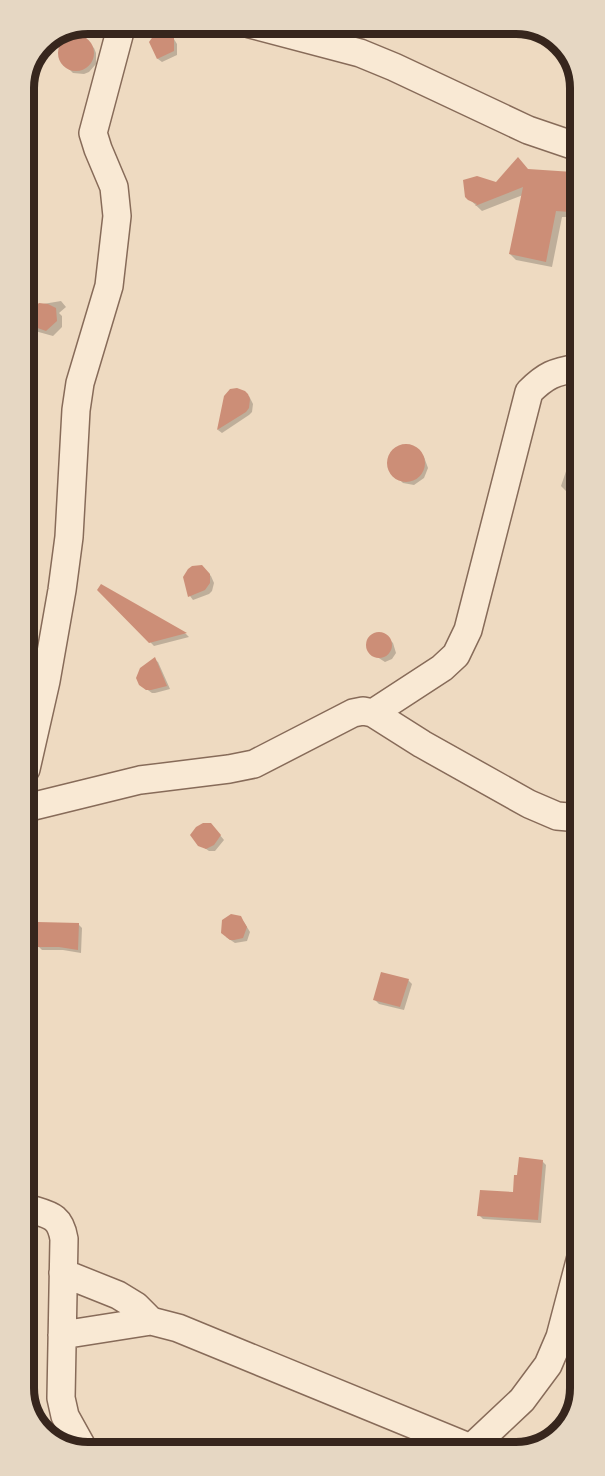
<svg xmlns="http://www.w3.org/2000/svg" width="605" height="1476" font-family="'Crimson Pro',serif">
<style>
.shadow{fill:#0003}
.building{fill:#cc8e77}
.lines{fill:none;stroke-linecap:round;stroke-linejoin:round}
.street-casing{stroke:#876b59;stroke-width:30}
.street{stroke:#f9e9d4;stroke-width:27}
.rim{fill:none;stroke:#37261d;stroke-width:8}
</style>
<rect width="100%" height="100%" fill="#eedac1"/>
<path class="shadow" d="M 167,28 L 177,44 L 177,55 L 162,62 L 158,59 L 151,42 Z
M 74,37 L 85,40 L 94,48 L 96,53 L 96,64 L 89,72 L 84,74 L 73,73 L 61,61 L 59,56 L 61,45 L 64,41 Z
M 529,171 L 572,173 L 578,179 L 575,217 L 562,217 L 552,267 L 516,260 L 510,254 L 523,195 L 482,211 L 466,196 Z
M 61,301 L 66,307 L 59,313 L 62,316 L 62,327 L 53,336 L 35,331 L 25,339 L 25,307 Z
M 249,396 L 253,404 L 252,412 L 249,415 L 222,433 L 218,430 L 225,397 Z
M 576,442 L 579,443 L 579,496 L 568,493 L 561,486 Z
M 405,446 L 410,446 L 420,453 L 424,457 L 428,468 L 424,478 L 414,485 L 403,483 L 390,470 L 389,459 L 391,454 L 394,450 Z
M 202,567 L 211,576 L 214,583 L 212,591 L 209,594 L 193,600 L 190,596 Z
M 579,583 L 579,616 L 576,615 L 572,611 Z
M 102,586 L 186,634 L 189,637 L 154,646 L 99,590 Z
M 381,634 L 389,639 L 393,643 L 396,653 L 392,659 L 385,662 L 371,653 L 367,646 L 372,636 Z
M 154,659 L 158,662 L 170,689 L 155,693 L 152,693 L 145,688 Z
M 215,829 L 224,840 L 215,851 L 209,851 L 196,842 Z
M 240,918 L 244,922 L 250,932 L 247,941 L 235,943 L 226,937 Z
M 78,924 L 82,928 L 81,953 L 63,950 L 42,950 L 38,946 Z
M 408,980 L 412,984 L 404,1010 L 379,1004 L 375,1000 Z
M 542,1161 L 546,1165 L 541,1223 L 483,1219 L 479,1215 L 515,1194 Z"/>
<path class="building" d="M 162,24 L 164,24 L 174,38 L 174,51 L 157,59 L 149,42 Z
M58 53a18 18 0 1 1 36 0a18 18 0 1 1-36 0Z
M 518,157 L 528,169 L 573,172 L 570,212 L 556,211 L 546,262 L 509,254 L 523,187 L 475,206 L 477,204 L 468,200 L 465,197 L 463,180 L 477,176 L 496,182 Z
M 39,303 L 48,304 L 56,308 L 57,321 L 46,331 L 32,326 L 30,317 L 30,311 Z
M 237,388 L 245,391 L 248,394 L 250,399 L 249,408 L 246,412 L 217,430 L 224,396 L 230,389 Z
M387 463a19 19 0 1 1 38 0a19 19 0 1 1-38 0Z
M 202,565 L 210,574 L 210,583 L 205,590 L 188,597 L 183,577 L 188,569 L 192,566 Z
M 101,584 L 187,633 L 149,643 L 97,590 Z
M366 645a13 13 0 1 1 26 0a13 13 0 1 1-26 0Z
M 155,657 L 167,686 L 151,690 L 146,690 L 139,685 L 136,678 L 140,668 Z
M 203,823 L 211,823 L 221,835 L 214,845 L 206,849 L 198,846 L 190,835 L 196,827 Z
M 231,914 L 241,916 L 244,922 L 247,927 L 243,938 L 234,940 L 230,940 L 221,933 L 222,920 Z
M 37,922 L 79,923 L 78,950 L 59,947 L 36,947 Z
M 381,972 L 409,979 L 400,1007 L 373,1000 Z
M 519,1157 L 543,1160 L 538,1220 L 477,1216 L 480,1190 L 513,1192 L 514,1175 L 517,1175 Z"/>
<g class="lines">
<g class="street-casing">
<path id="street" d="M 250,24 L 360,53 L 394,67 L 528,130 L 578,147
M 373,713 L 442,668 L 456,655 L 468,630 L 529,392 C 546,375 554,372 578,368
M 26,769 L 46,681 L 62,590 L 69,537 L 76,410 L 80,383 L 109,286 L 117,216 L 114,187 L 98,149 L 93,133 L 122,24
M 26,808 L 140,780 L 229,769 L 254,764 L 353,713 L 363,711 L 373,713 L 422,744 L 529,804 L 557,816 L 580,818
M 27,1208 C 48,1215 60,1214 64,1239 L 61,1398 L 65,1416 L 85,1452
M 63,1273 L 118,1295 L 136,1306 L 151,1321
M 62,1335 L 151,1321 L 178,1328 L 473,1449
M 471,1448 L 522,1400 L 548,1365 L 560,1337 L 581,1257"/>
</g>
<use href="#street" class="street"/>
</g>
<path d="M0 0H605V1476H0ZM88 34H516A54 54 0 0 1 570 88V1388A54 54 0 0 1 516 1442H88A54 54 0 0 1 34 1388V88A54 54 0 0 1 88 34Z" fill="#e6d7c3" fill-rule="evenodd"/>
<path class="rim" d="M88 34H516A54 54 0 0 1 570 88V1388A54 54 0 0 1 516 1442H88A54 54 0 0 1 34 1388V88A54 54 0 0 1 88 34Z"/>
</svg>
